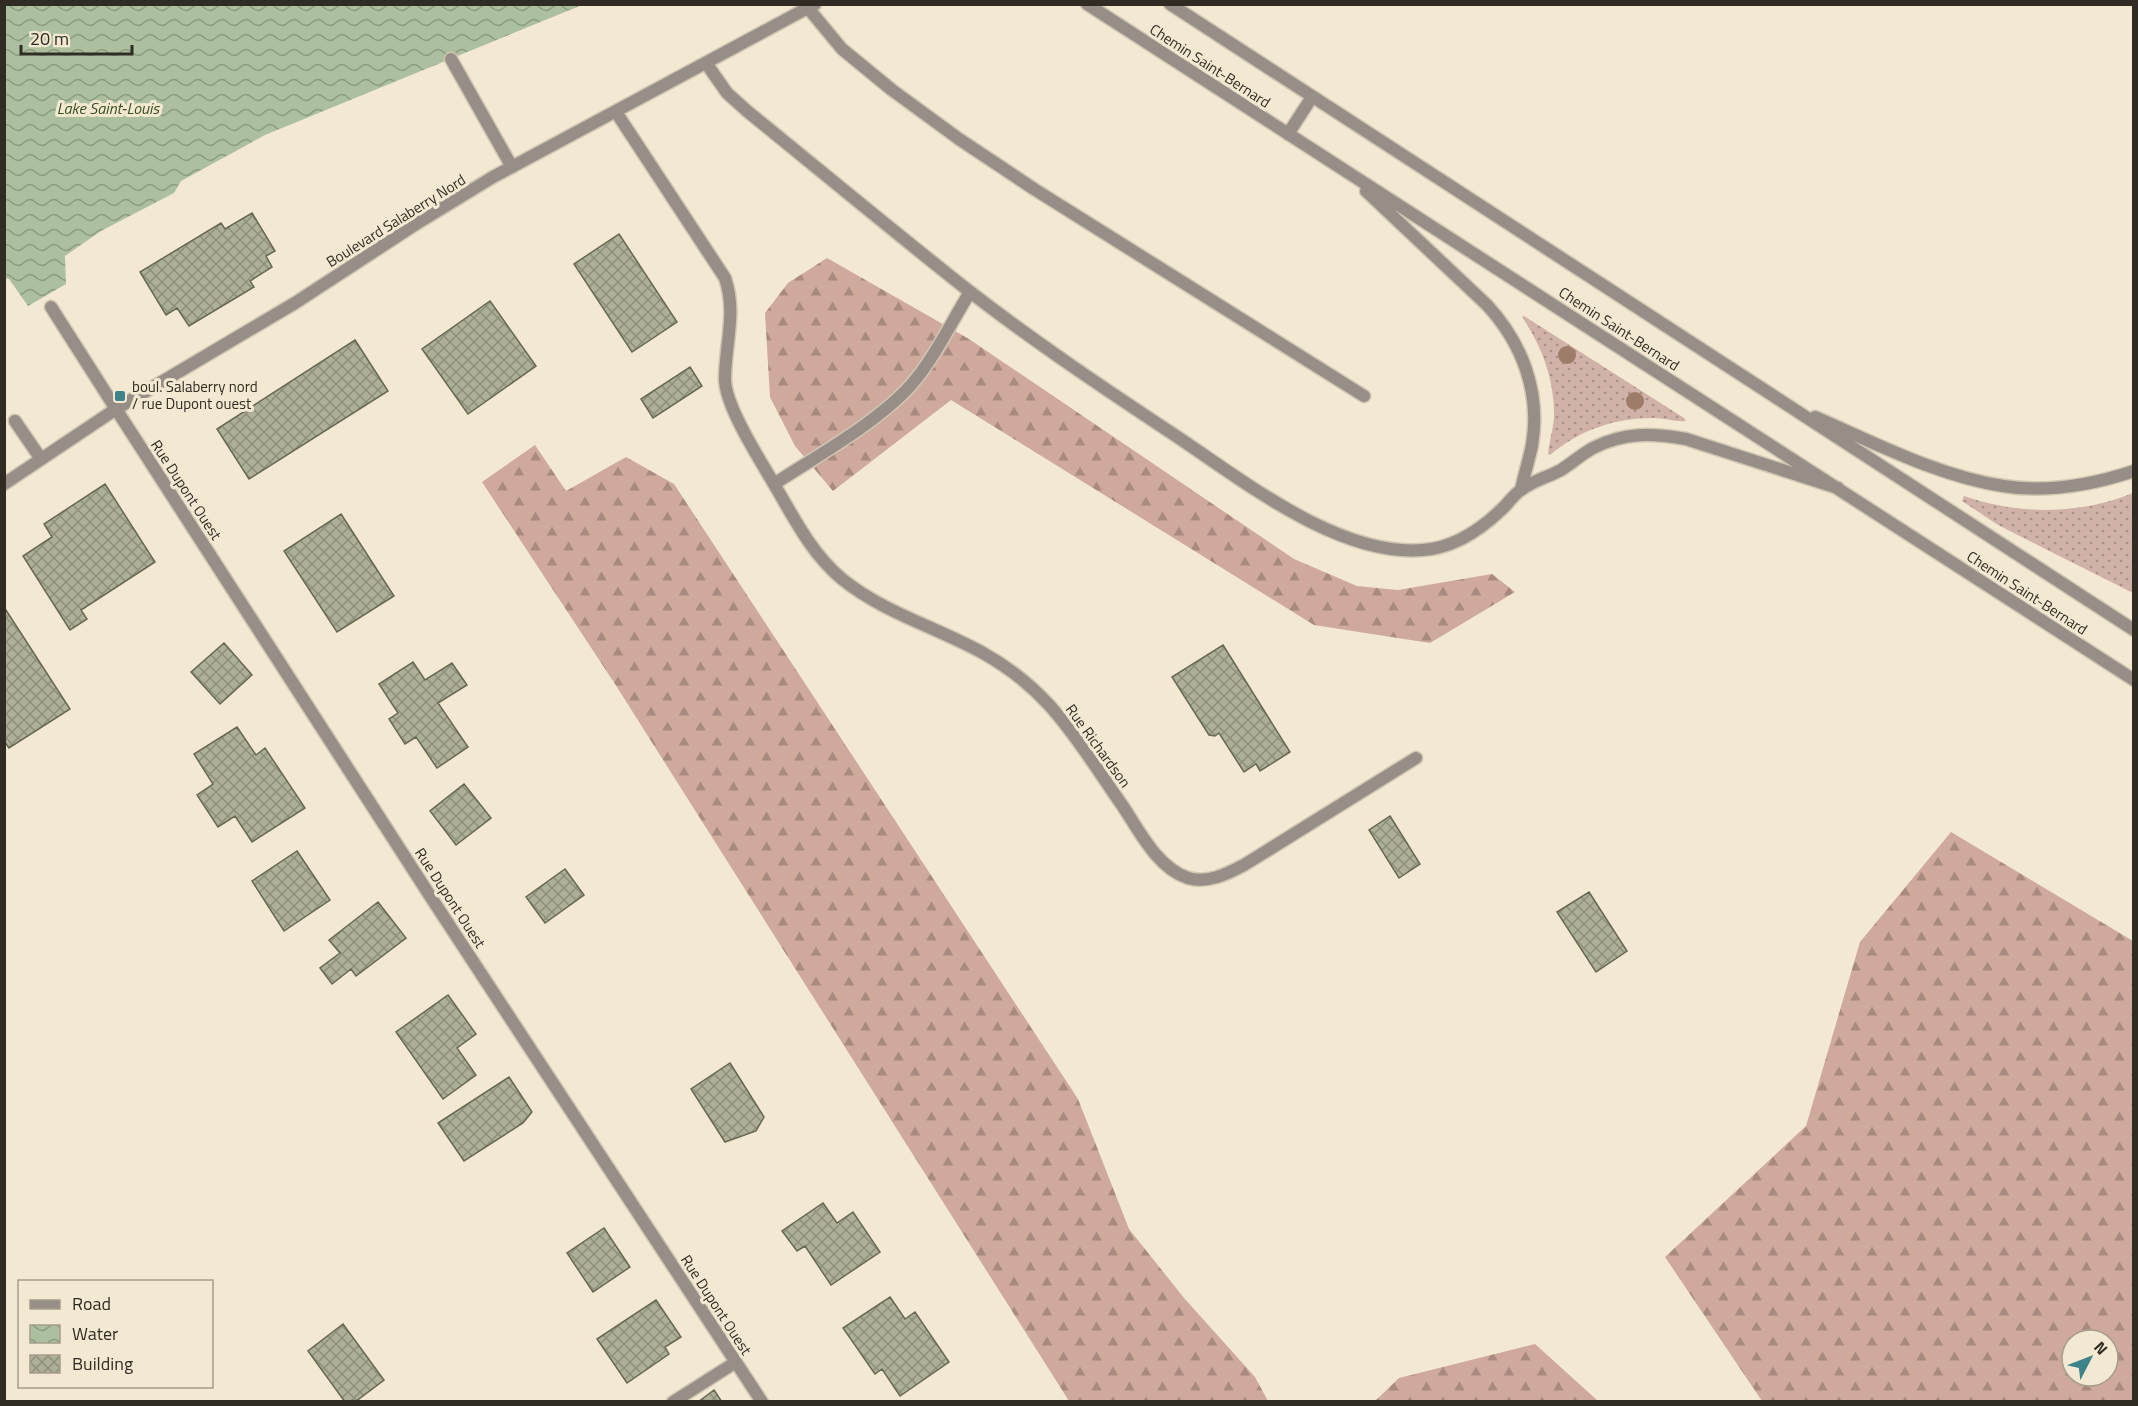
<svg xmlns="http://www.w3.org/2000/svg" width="2138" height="1406" font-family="'Titillium Web',sans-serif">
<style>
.grass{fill:url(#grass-dots)}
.forest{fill:url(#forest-firs);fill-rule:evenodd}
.water{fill:url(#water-waves)}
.building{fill:url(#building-cross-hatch);stroke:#676852;stroke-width:1.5}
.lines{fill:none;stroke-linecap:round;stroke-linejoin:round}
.service-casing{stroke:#d0c6b2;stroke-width:15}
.minor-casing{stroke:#d0c6b2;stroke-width:15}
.tertiary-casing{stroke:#d0c6b2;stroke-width:15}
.service{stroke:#978e87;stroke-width:12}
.minor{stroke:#978e87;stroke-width:12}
.tertiary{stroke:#978e87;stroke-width:12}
.tree{fill:#9d7d69}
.poi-dot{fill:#3c848a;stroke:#f3e8d1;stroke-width:2}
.labels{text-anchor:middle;stroke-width:6;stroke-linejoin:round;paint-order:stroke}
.street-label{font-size:15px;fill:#302c23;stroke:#f3e8d1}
.poi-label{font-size:15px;fill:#302c23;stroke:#f3e8d1;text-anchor:start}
.water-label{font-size:16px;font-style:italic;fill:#354f21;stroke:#f3e8d1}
</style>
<defs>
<pattern id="grass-dots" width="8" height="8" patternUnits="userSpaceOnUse" patternTransform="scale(1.5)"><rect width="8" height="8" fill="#d0b2a8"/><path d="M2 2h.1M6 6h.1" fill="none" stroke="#a99188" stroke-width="1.8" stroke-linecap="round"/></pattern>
<pattern id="forest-firs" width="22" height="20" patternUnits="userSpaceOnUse" patternTransform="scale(1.5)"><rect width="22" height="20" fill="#cea99c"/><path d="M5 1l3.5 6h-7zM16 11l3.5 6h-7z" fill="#a88a7f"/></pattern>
<pattern id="water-waves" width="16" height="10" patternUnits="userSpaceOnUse" patternTransform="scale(1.5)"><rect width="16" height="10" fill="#acc0a0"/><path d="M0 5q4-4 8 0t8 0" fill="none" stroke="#8c9c82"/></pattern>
<pattern id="building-cross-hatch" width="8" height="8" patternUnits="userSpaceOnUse" patternTransform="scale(1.5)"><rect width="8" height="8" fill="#adaf97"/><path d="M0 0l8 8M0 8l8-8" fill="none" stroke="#8d8f7b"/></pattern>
</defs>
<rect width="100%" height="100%" fill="#f3e8d1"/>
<path class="grass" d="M 1524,316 L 1684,418 L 1686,421 C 1676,422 1664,418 1654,418 C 1614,418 1580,430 1550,455 L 1548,454 C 1549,442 1553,430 1554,418 C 1555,381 1542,346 1522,317 Z
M 2133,493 L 2133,593 L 1998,525 L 1962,501 L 1964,496 C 2018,515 2080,515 2133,493 Z"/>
<path class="forest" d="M 827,258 L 969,339 L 1294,559 L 1357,586 L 1398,590 L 1492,574 L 1515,592 L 1430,643 L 1314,625 L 951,400 L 833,491 L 795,446 L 770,397 L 765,313 L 788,283 Z
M 535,445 L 566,491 L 626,457 L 674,484 L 1078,1099 L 1129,1229 L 1184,1298 L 1255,1377 L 1268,1401 L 1069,1401 L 615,684 L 482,482 Z
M 1951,832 L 2133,941 L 2133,1401 L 1762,1401 L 1665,1257 L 1806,1126 L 1860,942 ZM 2072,1340 L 2108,1340 L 2108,1376 L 2072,1376 Z
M 1535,1344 L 1598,1401 L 1375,1401 L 1399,1378 Z"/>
<path class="water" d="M 4,5 L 582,5 L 265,135 L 181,181 L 174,193 L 101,231 L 65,256 L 66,284 L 28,306 L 9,279 L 5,278 Z"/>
<path class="building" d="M 252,213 L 275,251 L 266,256 L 272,267 L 250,281 L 254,287 L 189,326 L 177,308 L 166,315 L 140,272 L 221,223 L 225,229 Z
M 619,234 L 677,322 L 632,352 L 574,264 Z
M 490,301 L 536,366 L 468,414 L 422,349 Z
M 355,340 L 388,391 L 249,479 L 217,429 Z
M 690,367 L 702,386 L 653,418 L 641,399 Z
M 105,484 L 155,562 L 81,610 L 87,619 L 70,630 L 23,556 L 52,537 L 44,524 Z
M 341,514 L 394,596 L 337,632 L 284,551 Z
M 4,607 L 70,709 L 9,748 L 4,741 Z
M 224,643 L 252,675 L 220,704 L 191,672 Z
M 1223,645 L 1290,752 L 1260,771 L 1256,764 L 1244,772 L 1219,733 L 1215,736 L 1209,735 L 1172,677 Z
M 413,662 L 425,680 L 452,663 L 467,685 L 438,703 L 468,747 L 437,768 L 416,737 L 405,744 L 389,719 L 398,713 L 379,684 Z
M 237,727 L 256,755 L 265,748 L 305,808 L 252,842 L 235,816 L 218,827 L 197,795 L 213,784 L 194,754 Z
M 464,784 L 491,818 L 456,845 L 430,811 Z
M 1390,816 L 1420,864 L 1399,878 L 1369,830 Z
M 297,851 L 330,900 L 284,931 L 252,881 Z
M 565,869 L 584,895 L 545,923 L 526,897 Z
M 1589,892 L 1627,951 L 1596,972 L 1557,912 Z
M 378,902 L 406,938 L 356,976 L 351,969 L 332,984 L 320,968 L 340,953 L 329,940 Z
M 448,995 L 476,1034 L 457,1048 L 476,1075 L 443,1099 L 396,1032 Z
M 730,1063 L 764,1117 L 756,1131 L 725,1142 L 691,1089 Z
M 509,1077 L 532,1112 L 523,1123 L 464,1161 L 438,1123 Z
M 823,1203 L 837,1223 L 853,1212 L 880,1252 L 831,1285 L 805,1246 L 797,1251 L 782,1231 Z
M 604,1228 L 630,1267 L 593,1292 L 567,1253 Z
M 890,1297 L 905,1319 L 915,1312 L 949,1362 L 900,1396 L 882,1369 L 875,1374 L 843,1328 Z
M 656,1300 L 681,1337 L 665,1347 L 669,1354 L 627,1383 L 597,1339 Z
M 343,1324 L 384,1380 L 355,1402 L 345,1402 L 308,1351 Z
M 714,1390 L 722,1402 L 698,1402 Z"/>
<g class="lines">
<g class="service-casing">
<path id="service" d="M 808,8 L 842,49 L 892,90 L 959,139 L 1034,189 L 1364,396
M 451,59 L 512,167
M 616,112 L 725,278 C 737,313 725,344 725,379 C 725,406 760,460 774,484
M 1288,134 L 1312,97
M 51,307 L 116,409
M 15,421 L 41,459"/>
</g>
<g class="minor-casing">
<path id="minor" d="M 970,292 C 952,321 934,359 911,385 C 878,422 817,456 774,484 C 794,518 811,553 842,579 C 884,613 936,627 983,653 C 1008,667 1031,685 1050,706 C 1077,736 1099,772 1122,805 C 1139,830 1157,868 1188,878 C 1207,884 1227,874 1244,865 L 1416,758
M 116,409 L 434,902 L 762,1402
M 673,1402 L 736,1362"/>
</g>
<g class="tertiary-casing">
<path id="tertiary" d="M 1087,4 L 2134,680
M 1170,4 L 2134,630
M 706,63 L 727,93 L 747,111 C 821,171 894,232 969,291 C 1036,343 1108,391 1179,438 C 1246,483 1340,557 1423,550 C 1454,548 1480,530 1501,510 C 1508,504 1513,495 1521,490 C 1532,481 1548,477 1561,470 C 1572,463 1582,454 1593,448 C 1624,432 1653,433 1686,439 L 1838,488
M 1366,191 L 1487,305 C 1522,343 1541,392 1532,445 C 1529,460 1524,475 1521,490
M 1815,417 C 1875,443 1938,476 2003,486 C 2047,493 2092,485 2134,471
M 4,484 L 116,409 L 295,303 L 416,224 L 493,177 L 815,4"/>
</g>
<use href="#service" class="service"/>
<use href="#minor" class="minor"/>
<use href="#tertiary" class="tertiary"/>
</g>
<g class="tree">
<circle cx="1567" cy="355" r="9"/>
<circle cx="1635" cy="401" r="9"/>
</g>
<rect class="poi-dot" x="114" y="390" width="12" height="12" rx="3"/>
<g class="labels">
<g class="street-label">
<text transform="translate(1210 66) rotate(33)" y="5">Chemin Saint-Bernard</text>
<text transform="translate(396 221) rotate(-32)" y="5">Boulevard Salaberry Nord</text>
<text transform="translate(1619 329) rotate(33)" y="5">Chemin Saint-Bernard</text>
<text transform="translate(186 490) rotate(57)" y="5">Rue Dupont Ouest</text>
<text transform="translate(2027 593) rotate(33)" y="5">Chemin Saint-Bernard</text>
<text transform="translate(1098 746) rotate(54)" y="5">Rue Richardson</text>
<text transform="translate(450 898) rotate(57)" y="5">Rue Dupont Ouest</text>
<text transform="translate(716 1305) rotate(57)" y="5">Rue Dupont Ouest</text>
</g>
<g class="poi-label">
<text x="132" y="392">boul. Salaberry nord<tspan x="132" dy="17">/ rue Dupont ouest</tspan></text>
</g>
<g class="water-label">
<text x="108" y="114">Lake Saint-Louis</text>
</g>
</g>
<rect width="2138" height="1406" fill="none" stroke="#302c23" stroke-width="12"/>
<rect x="18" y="1280" width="195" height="108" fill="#f3e8d1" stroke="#a59d8b" stroke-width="1.5"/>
<rect x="30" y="1300" width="30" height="9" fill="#978e87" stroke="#a59d8b" stroke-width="1.5"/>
<text x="72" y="1310" font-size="18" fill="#302c23">Road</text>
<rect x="30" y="1325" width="30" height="18" fill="url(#water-waves)" stroke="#a59d8b" stroke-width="1.5"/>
<text x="72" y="1340" font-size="18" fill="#302c23">Water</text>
<rect x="30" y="1355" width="30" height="18" fill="url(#building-cross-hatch)" stroke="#a59d8b" stroke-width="1.5"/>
<text x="72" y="1370" font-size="18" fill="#302c23">Building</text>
<g transform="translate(2090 1358) rotate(48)"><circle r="28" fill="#f3e8d1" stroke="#a59d8b" stroke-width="1.5"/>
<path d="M0-4.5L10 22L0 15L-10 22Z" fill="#3c848a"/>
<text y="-9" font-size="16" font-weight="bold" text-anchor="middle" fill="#302c23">N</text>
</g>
<path d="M21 45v9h111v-9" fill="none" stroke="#302c23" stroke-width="3"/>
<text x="30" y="45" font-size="18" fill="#302c23" stroke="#f3e8d1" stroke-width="4.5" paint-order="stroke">20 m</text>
</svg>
